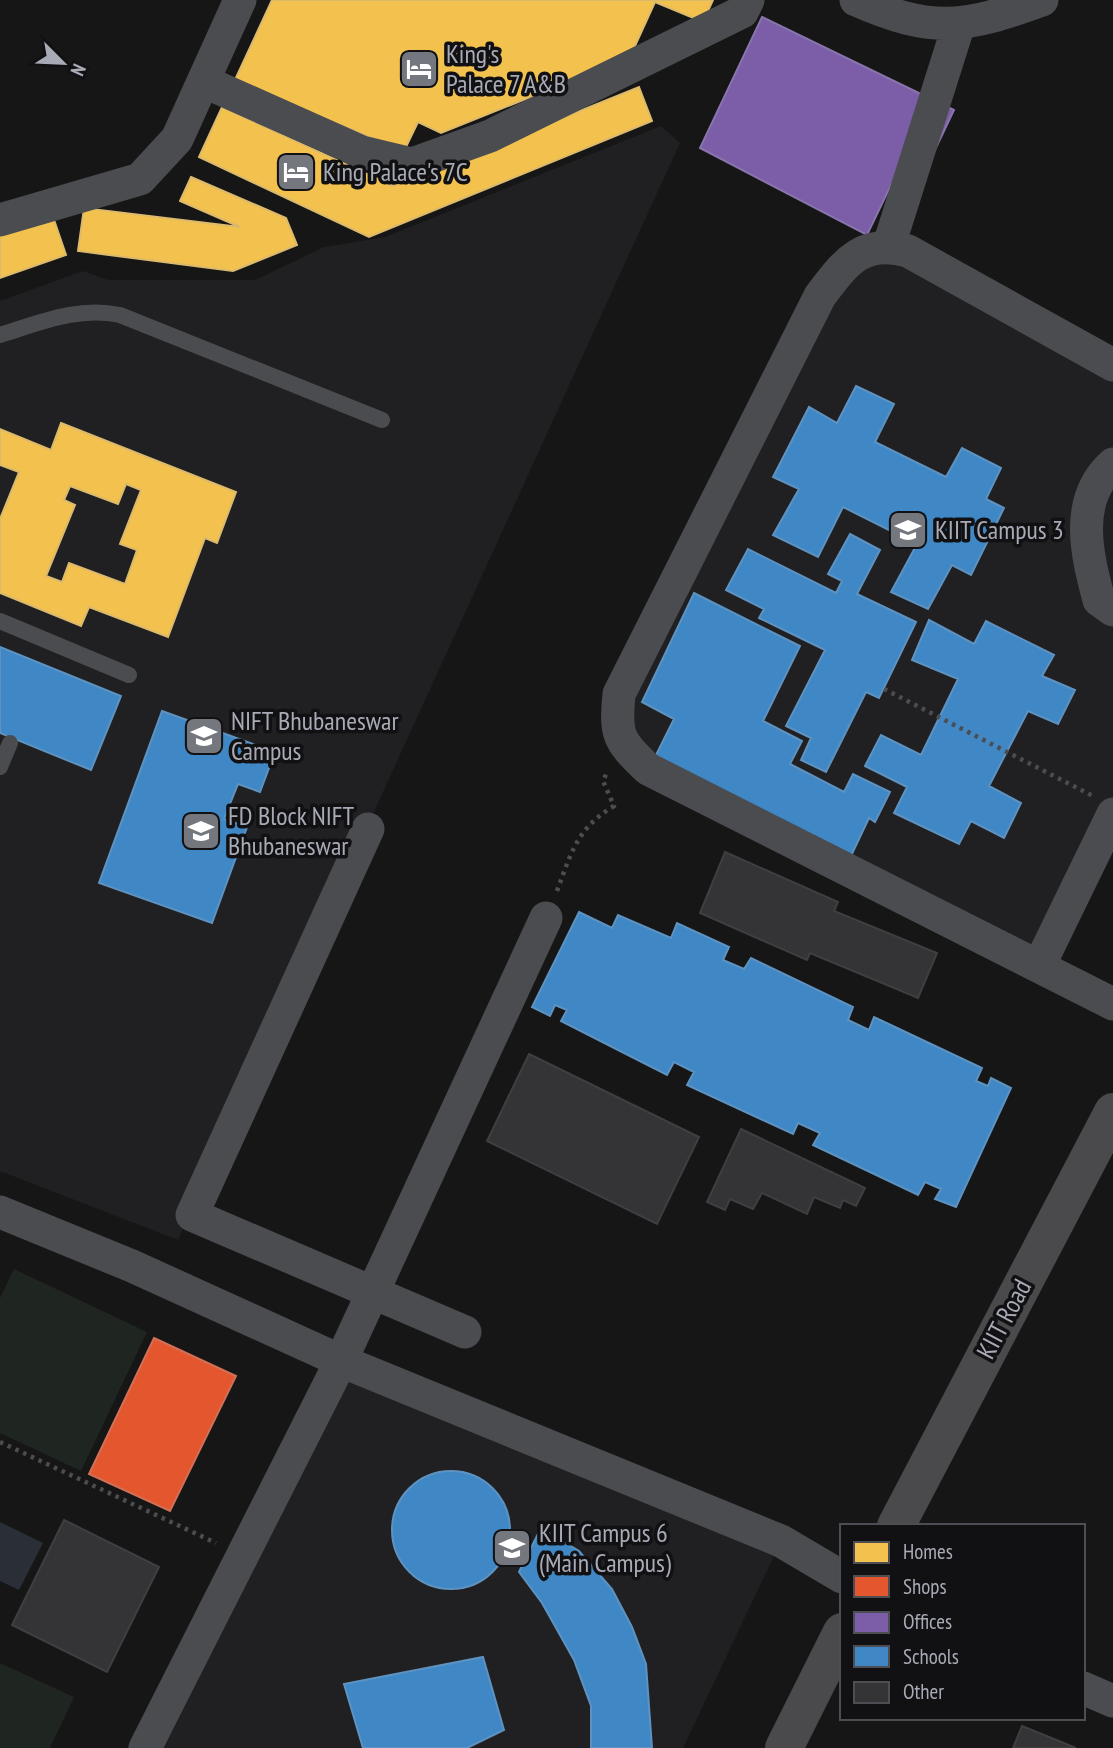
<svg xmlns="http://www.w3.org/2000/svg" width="1113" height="1748" font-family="'PT Sans Narrow',sans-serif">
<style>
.built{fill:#202022}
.green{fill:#1f2520}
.water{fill:#2a2f37}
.homes{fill:#f2c14e;stroke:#dcba6d;stroke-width:2;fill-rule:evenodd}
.shops{fill:#e4572e;stroke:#d27057;stroke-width:2}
.offices{fill:#7b5ea7;stroke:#8875ac;stroke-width:2}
.schools{fill:#3f88c5;stroke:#5e92c0;stroke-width:2}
.building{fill:#343436;stroke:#3f3f42;stroke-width:2}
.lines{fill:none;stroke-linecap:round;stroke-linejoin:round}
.path{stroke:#4c4d50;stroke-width:4.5;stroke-dasharray:3.5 5;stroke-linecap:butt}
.service{stroke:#4b4c4f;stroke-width:16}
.minor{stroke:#4b4c4f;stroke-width:33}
.secondary{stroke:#4a4a4d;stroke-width:38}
.labels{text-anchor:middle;stroke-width:7;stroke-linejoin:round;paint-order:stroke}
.poi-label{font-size:26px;fill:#a8abb6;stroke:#111012;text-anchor:start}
.street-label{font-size:26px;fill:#a8abb6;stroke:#111012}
</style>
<rect width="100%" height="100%" fill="#161616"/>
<path class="built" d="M 661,126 L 680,143 L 178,1240 L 0,1171 L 0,301 L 83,271 L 108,280 L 255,280 L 324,247 L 385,237 Z
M 889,245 L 1113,365 L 1113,827 L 1039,966 L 648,769 L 619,694 L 820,296 Z
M 341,1361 L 781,1541 L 683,1748 L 145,1748 Z"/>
<path class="green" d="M 14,1269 L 147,1332 L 81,1471 L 0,1433 L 0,1298 Z
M 0,1663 L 74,1697 L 50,1748 L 0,1748 Z"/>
<path class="water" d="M 0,1522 L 43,1543 L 19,1590 L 0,1581 Z"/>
<path class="homes" d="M 272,0 L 713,0 L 703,22 L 655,2 L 630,57 L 441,133 L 418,122 L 404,151 L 234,82 Z
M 639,87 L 652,121 L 369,237 L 199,157 L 222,107 L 393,186 Z
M 191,177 L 286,218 L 297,245 L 233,271 L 78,251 L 84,208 L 240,227 L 180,201 Z
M 51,211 L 66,255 L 0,278 L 0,229 Z
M 61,423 L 236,492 L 217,543 L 205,538 L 168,637 L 89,607 L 81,626 L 0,593 L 0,519 L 19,472 L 0,465 L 0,429 L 51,450 ZM 126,484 L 141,490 L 120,544 L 137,550 L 125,584 L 69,563 L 62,582 L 46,576 L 75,505 L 64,500 L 70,486 L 118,504 Z"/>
<path class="shops" d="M 154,1338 L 236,1376 L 170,1511 L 89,1474 Z"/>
<path class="offices" d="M 762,17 L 954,110 L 914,194 L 892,183 L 867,235 L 700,148 Z"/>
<path class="schools" d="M 856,386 L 894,404 L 875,442 L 946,477 L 962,448 L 1001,468 L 986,499 L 1004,508 L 971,575 L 952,565 L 928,609 L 891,592 L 917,544 L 843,507 L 818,557 L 773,535 L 799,489 L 773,477 L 809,407 L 837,423 Z
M 850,534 L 880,550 L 857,594 L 916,622 L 879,698 L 866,692 L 826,772 L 801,760 L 811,738 L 786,726 L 825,650 L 759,618 L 764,609 L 726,590 L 748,549 L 836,593 L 842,581 L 828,574 Z
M 694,593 L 800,646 L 763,721 L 802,741 L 790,764 L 844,792 L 853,774 L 890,792 L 875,822 L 869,818 L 851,856 L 654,759 L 674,719 L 642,702 Z
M 929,620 L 974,644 L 986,621 L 1054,655 L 1042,676 L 1075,690 L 1058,724 L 1028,711 L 989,786 L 1021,803 L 1004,838 L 971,821 L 959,844 L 894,813 L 907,787 L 865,766 L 881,735 L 921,755 L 958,679 L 912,660 Z
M 0,647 L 121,696 L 91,770 L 0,733 Z
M 162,711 L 275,752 L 260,792 L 238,784 L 224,819 L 247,827 L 212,923 L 99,883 Z
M 579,912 L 612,928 L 618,915 L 671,938 L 677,923 L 729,947 L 723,960 L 744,969 L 751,958 L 853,1007 L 848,1020 L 869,1030 L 874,1017 L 982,1068 L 976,1081 L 988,1086 L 991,1078 L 1011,1088 L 956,1207 L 935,1199 L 941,1189 L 925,1182 L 918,1195 L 813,1145 L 820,1133 L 798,1123 L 793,1134 L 687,1085 L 694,1072 L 674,1062 L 667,1075 L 561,1021 L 567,1010 L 555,1005 L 550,1016 L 532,1007 Z
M392 1530a59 59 0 1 1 118 0a59 59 0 1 1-118 0Z
M 541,1528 L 579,1551 L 612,1589 L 632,1627 L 646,1664 L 652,1748 L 591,1748 L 591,1706 L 574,1660 L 542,1603 L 519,1572 Z
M 483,1657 L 504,1730 L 467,1748 L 363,1748 L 344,1684 Z"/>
<path class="building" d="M 725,852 L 838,902 L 834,911 L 937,953 L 918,998 L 810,953 L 807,960 L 700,913 Z
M 529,1054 L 699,1137 L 657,1224 L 487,1141 Z
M 741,1129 L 865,1188 L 856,1206 L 843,1200 L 840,1208 L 814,1197 L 807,1214 L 762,1193 L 753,1209 L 730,1199 L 725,1210 L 707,1202 Z
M 64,1520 L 159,1567 L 107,1672 L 12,1625 Z
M 1022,1726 L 1076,1748 L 1013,1748 Z"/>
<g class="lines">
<path class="path" d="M 884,689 L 1093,796
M 557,891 C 571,853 577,828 614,806 L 603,781 L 608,770
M 0,1442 L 216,1543"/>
<path class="service" d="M 0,335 C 39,323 78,306 120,315 L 382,420
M 0,621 L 129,675
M 0,767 L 10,743"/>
<path class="minor" d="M 856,0 C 933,34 965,28 1042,0
M 205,82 L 362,152 L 412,164 L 490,136 L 742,12 L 748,0
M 0,220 L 140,179 L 177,139 L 240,0
M 889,245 L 959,24
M 1113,365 L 908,251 C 862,238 845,263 820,296 L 619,694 C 615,736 618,740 648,769 L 1113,1004
M 1113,464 C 1073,500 1087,555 1099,600 L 1113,610
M 368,829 L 192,1215 L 465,1332
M 1039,966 L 1113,814
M 0,1212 L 132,1266 L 341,1361 L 781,1541 L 842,1577
M 1083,1688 L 1113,1701
M 145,1748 L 341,1361 L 546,918"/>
<path class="secondary" d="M 896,1526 L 1113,1112
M 784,1748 L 842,1632"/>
</g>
<defs>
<g id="hotel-square" transform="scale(2.0125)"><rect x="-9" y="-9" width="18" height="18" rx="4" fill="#75777e" stroke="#111012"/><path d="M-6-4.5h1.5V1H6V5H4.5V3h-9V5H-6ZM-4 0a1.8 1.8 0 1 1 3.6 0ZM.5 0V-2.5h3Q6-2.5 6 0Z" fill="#fff"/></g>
<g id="university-square" transform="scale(2.0125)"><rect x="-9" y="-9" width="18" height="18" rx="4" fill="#75777e" stroke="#111012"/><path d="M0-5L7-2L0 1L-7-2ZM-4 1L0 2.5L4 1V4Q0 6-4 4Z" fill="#fff"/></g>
</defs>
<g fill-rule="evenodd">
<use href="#hotel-square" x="419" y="69"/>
<use href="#hotel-square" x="296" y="172"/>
<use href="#university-square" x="908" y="530"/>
<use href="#university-square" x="204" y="736"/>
<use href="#university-square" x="201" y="831"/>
<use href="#university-square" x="512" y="1548"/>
</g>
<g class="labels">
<g class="poi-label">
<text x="446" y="63">King's<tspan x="446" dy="30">Palace 7 A&amp;B</tspan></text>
<text x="323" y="181">King Palace's 7C</text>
<text x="935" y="539">KIIT Campus 3</text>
<text x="231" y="730">NIFT Bhubaneswar<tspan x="231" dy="30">Campus</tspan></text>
<text x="228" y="825">FD Block NIFT<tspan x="228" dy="30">Bhubaneswar</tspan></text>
<text x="539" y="1542">KIIT Campus 6<tspan x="539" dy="30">(Main Campus)</tspan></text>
</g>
<g class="street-label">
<text transform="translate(1004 1319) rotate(-62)" y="9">KIIT Road</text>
</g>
</g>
<rect x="840" y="1524" width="245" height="196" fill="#111012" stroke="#4d4e54" stroke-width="2"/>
<rect x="854" y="1542" width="35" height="21" fill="#f2c14e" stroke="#4d4e54" stroke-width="2"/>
<text x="903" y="1559" font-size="21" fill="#a8abb6">Homes</text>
<rect x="854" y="1576" width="35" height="21" fill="#e4572e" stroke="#4d4e54" stroke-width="2"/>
<text x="903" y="1594" font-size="21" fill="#a8abb6">Shops</text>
<rect x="854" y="1612" width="35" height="21" fill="#7b5ea7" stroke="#4d4e54" stroke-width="2"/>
<text x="903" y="1629" font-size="21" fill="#a8abb6">Offices</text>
<rect x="854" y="1646" width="35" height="21" fill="#3f88c5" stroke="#4d4e54" stroke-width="2"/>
<text x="903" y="1664" font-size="21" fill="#a8abb6">Schools</text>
<rect x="854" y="1682" width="35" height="21" fill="#343436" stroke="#4d4e54" stroke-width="2"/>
<text x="903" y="1699" font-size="21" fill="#a8abb6">Other</text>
<g transform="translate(63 63) rotate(114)" stroke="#111012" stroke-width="5" paint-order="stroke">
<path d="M0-5L12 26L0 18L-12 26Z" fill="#a8abb6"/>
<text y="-10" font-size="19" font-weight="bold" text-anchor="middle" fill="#a8abb6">N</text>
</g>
</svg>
